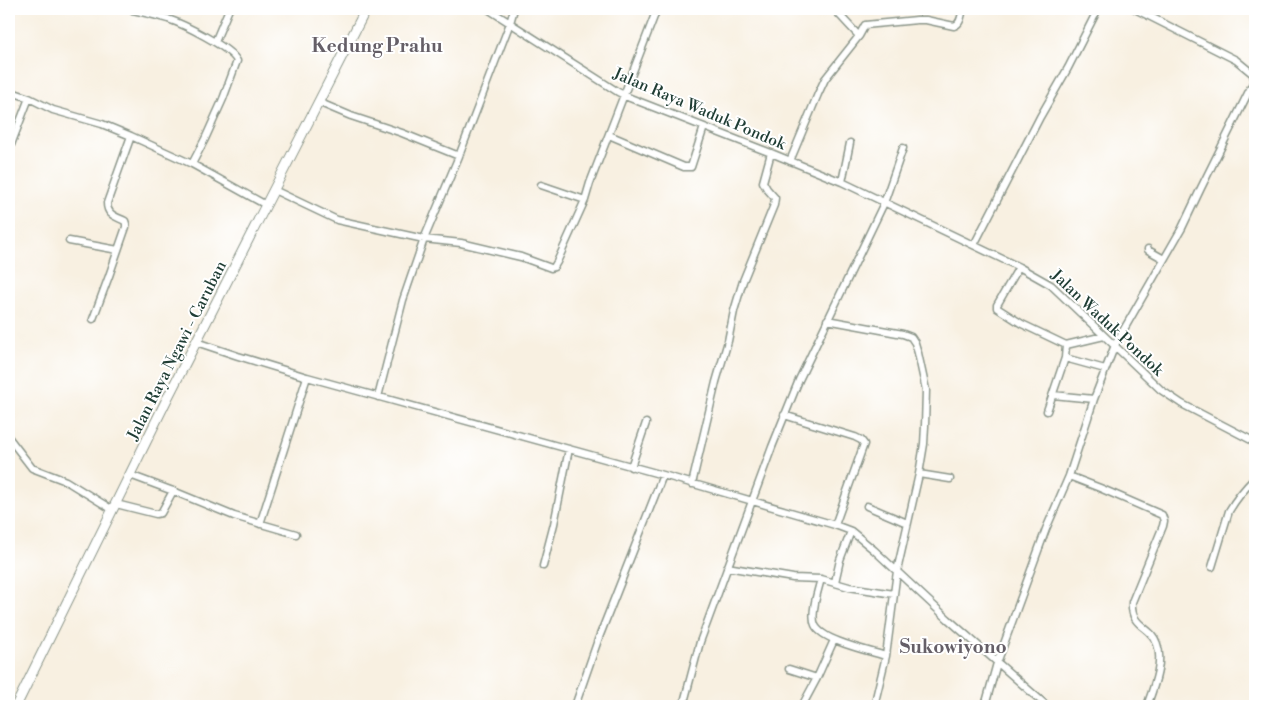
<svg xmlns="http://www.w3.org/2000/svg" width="1264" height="715" font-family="'Libre Bodoni',serif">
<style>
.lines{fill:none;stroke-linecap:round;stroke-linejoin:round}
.minor-casing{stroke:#8c968a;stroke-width:9}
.highway-casing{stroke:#8c968a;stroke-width:11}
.minor{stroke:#fff;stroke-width:6}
.highway{stroke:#fff;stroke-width:9}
.labels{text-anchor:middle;stroke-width:4;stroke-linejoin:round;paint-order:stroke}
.street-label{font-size:16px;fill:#1f3d34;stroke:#fff}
.quarter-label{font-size:19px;font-weight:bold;fill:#655f67;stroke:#fff}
</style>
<rect width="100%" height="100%" fill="#fff"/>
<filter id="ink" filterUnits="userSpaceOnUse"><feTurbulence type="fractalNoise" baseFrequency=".02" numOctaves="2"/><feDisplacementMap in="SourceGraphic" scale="10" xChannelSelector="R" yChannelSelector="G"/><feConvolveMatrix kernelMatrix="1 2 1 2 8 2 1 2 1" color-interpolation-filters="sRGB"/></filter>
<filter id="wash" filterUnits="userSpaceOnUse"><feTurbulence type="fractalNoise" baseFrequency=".0096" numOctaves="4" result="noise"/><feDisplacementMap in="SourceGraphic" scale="20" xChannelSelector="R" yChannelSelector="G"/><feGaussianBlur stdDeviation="1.12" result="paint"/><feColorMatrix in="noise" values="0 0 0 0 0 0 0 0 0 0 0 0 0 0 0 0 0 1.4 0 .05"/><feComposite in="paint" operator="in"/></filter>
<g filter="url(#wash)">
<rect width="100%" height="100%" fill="#f8f0e1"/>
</g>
<g filter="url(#ink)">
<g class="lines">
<g class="minor-casing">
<path id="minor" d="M 126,9 C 140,11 154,15 168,19 C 183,24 230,47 237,61 L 223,99 L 205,139 L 192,164
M 488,9 L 618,92 L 630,98 L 771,153 L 842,182 L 1019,267 L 1051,285 L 1161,390 L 1182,404 L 1255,442
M 834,9 L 859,36 L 865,25 L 917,20 L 926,20 L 954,26 C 961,24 961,16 963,9
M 215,42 L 229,9
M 9,91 L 29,98 L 53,110 L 102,124 L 131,136 L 192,164 L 266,205
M 318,102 L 351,116 L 402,133 L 459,156
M 609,135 L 684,167 L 691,167 L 704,127
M 9,150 L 29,98
M 790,161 L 818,94 L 825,79 L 859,36
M 842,182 L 850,143
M 541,185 L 585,200
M 274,190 L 337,220 L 424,239 L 461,243 L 521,257 L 551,268 L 554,267 L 557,262 L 585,200 L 590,183 L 657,9
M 69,241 L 118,250
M 974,245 L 1040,117 L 1068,68 L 1098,9
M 1148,249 L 1148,250 L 1164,259
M 1019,267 L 997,305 L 997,308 L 1022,324 L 1066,345
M 93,319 L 109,276 L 126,227 L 126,224 L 125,221 C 115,216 107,215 107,203 L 131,136
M 827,320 L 903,334 L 911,337 L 915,343 L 918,353 L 926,390 L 925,426 L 924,444 L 919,474 L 897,571 L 886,656 L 874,706
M 196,342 L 238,356 L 307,377 L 663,475 L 835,525 L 851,531 L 874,550 L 948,619 L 1047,706
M 1065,358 L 1105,369
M 1053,395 L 1094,399
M 378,397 L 403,300 L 424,239 L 459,156 L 510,23 L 514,9
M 1047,411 L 1065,358 L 1066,345 L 1104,336
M 784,415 L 855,437 L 861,440 L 864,444 L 835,525
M 9,438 L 32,468 L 66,481 L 113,510
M 631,467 L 646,423
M 919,474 L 950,479
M 130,475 L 173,491 L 234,516 L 296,534
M 1069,476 L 1100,488 L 1162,515 L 1164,521 L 1163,526 L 1132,602 C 1130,628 1151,625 1157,644 C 1164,662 1153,689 1147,706
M 692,484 L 716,382 L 728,341 L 734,311 L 743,281 L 774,205 L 775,198 L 767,189 L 763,182 L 771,153
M 116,504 L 156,514 L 161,513 L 173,491
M 867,506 L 907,523
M 260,524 L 307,377
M 543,566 L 554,524 L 569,449
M 727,567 L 793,578 L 821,579 L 849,587 L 894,594
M 1212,567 L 1229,511 C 1236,499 1245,488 1255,478
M 821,579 C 818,590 810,614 815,625 C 822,641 870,651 886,656
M 835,582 L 840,560 L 851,531
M 789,669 L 817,678
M 575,706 L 598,640 L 663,475
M 683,706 L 700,642 L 772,447 L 799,380 L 884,203 L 903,148
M 802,706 L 817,678 L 834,640
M 985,706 L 997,663 L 1046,529 L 1069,476 L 1094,399 L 1115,345 L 1182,228 L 1201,188 L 1253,83 L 1254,78 L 1253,74 L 1236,60 L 1135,9"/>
</g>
<g class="highway-casing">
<path id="highway" d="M 16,706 L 168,397 L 366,9"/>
</g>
<use href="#minor" class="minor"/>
<use href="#highway" class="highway"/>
</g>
</g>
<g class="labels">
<g class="street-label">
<text transform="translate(700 108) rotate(23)" y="6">Jalan Raya Waduk Pondok</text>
<text transform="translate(1108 322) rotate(43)" y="6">Jalan Waduk Pondok</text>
<text transform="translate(176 350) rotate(-63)" y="6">Jalan Raya Ngawi - Caruban</text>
</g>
<g class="quarter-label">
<text x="377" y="52">Kedung Prahu</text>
<text x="953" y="653">Sukowiyono</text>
</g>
</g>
<rect width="1264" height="715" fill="none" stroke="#fff" stroke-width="30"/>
</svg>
